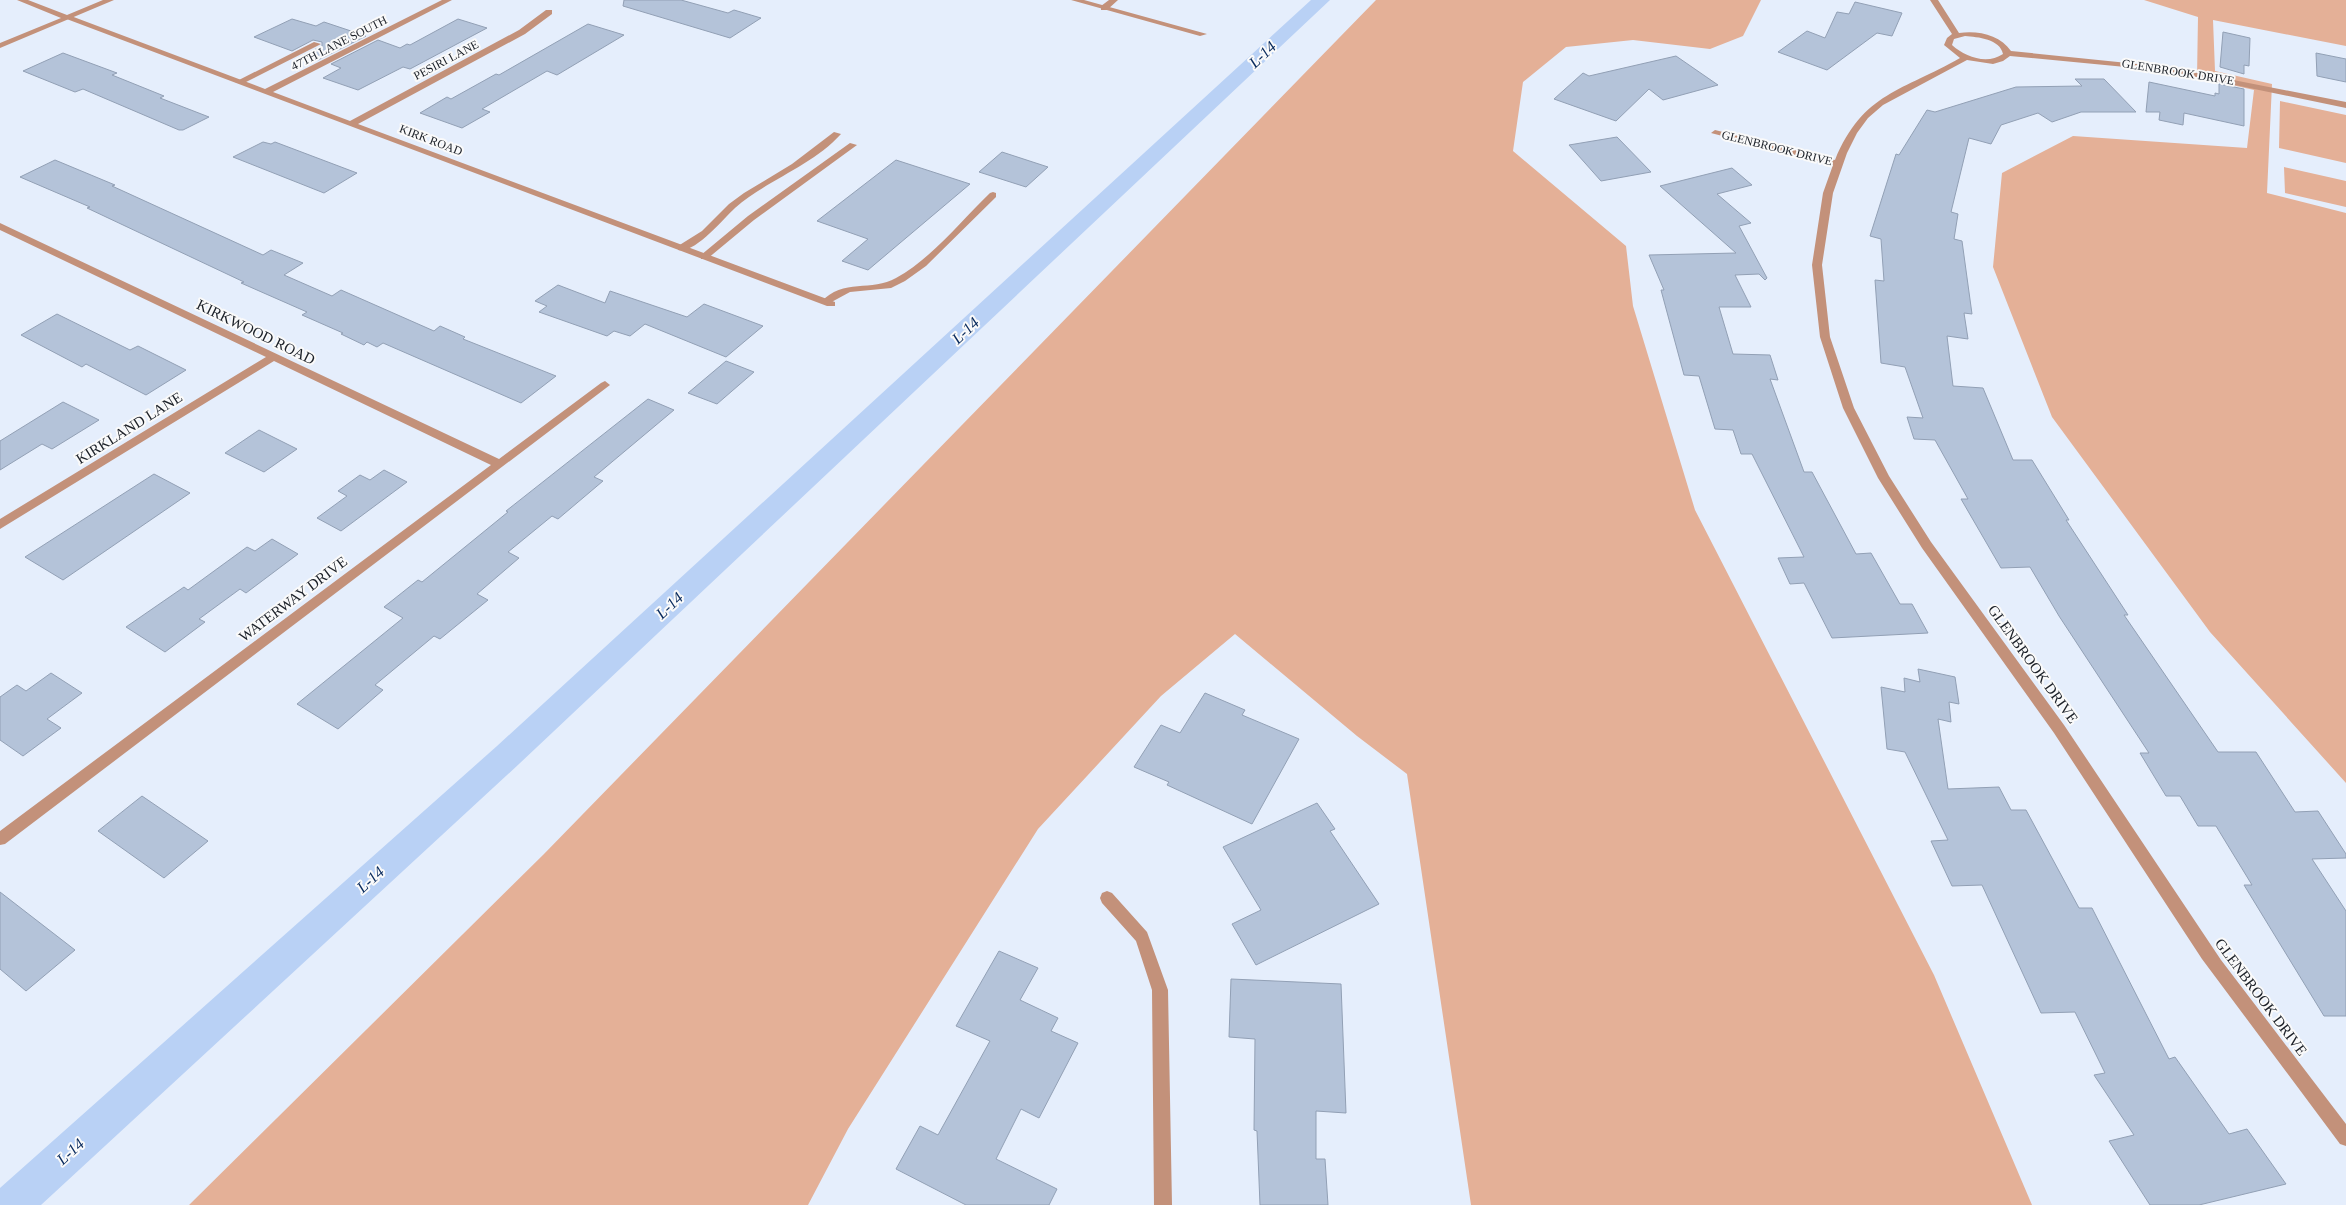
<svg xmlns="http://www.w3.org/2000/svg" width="2346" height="1205" font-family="Georgia,serif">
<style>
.green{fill:#e4b097}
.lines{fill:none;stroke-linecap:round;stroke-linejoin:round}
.canal{fill:#b9d1f5;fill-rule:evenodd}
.building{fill:#b4c3d9;stroke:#92a0b5}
.service{fill:#c3917a;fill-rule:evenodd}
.minor{fill:#c3917a;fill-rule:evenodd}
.tertiary{fill:#c3917a;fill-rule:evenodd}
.labels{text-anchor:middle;stroke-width:4;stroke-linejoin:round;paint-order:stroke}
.far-street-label{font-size:12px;fill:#1b2028;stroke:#fafafa}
.street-label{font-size:15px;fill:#1b2028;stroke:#fafafa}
.water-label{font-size:16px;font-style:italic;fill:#082a5d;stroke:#fafafa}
</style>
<rect width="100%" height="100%" fill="#e5eefc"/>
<path class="green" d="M 1376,0 L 1761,0 L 1743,36 L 1710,49 L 1633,40 L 1566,47 L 1523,82 L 1513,151 L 1626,246 L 1633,306 L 1695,510 L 1934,975 L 2032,1205 L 1471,1205 L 1407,774 L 1357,736 L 1235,634 L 1161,696 L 1038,829 L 848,1129 L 808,1205 L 189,1205 L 544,854 Z
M 2144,0 L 2346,0 L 2346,46 L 2213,20 L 2215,71 L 2272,84 L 2267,193 L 2346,213 L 2346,783 L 2210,632 L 2052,417 L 1993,267 L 2002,173 L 2073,136 L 2247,148 L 2254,90 L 2197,77 L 2198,17 Z
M 2280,101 L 2346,115 L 2346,163 L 2279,148 Z
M 2284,167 L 2346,181 L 2346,207 L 2285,193 Z"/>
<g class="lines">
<path class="canal" d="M 1311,0 L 1330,0 L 519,764 L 41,1205 L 0,1205 L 0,1188 L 497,746 Z"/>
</g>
<path class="building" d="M 624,0 L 681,0 L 728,13 L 734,10 L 761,18 L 730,38 L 623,6 Z
M 1855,2 L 1902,13 L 1892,36 L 1877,33 L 1827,70 L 1778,52 L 1807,31 L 1825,38 L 1837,12 L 1849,14 Z
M 292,19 L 316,26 L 324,22 L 366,36 L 318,60 L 304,55 L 322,46 L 322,42 L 313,40 L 292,51 L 254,37 Z
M 458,19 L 487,28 L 410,69 L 403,67 L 358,90 L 323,78 L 341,68 L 331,64 L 378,40 L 400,48 L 407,44 L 410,45 Z
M 588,24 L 624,35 L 557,75 L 547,71 L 482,109 L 490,112 L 462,128 L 420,113 L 447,97 L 451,99 L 496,74 L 499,75 Z
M 2223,32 L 2250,38 L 2249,66 L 2244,65 L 2244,74 L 2220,67 Z
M 63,53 L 117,73 L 112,75 L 164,96 L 160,98 L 209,117 L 183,130 L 179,130 L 83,89 L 75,92 L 23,71 Z
M 2316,53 L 2346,59 L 2346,82 L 2317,76 Z
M 1676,56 L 1718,85 L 1663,100 L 1649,89 L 1616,121 L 1554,99 L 1583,73 L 1589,76 Z
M 2075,79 L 2104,79 L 2136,112 L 2081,112 L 2052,122 L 2038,113 L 2001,125 L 1991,144 L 1969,138 L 1951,212 L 1958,214 L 1954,239 L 1962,241 L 1972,314 L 1964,313 L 1968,339 L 1947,336 L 1953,386 L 1983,388 L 2013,460 L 2032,460 L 2069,520 L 2066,520 L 2128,615 L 2124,615 L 2218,752 L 2256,752 L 2295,812 L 2318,811 L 2346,854 L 2346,858 L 2312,859 L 2346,911 L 2346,1016 L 2324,1016 L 2244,885 L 2252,885 L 2216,826 L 2198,826 L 2180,796 L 2166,796 L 2140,753 L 2149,753 L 2059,616 L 2030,567 L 2001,568 L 1961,499 L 1968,499 L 1935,440 L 1914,439 L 1907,417 L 1923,418 L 1905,367 L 1881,363 L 1875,280 L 1884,281 L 1881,239 L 1870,236 L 1896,154 L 1899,155 L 1927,110 L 1935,112 L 2016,87 L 2082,86 Z
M 2149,82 L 2215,96 L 2215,93 L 2219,94 L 2219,84 L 2244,89 L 2244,126 L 2184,113 L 2183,125 L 2159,120 L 2160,112 L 2146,112 Z
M 1617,137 L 1651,172 L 1601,181 L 1569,145 Z
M 263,142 L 271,144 L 275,142 L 357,173 L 324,193 L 233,157 Z
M 1002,152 L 1048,167 L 1026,187 L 979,172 Z
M 55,160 L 115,185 L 112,186 L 263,255 L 271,250 L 303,263 L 284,275 L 332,296 L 341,290 L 434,331 L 440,326 L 465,337 L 463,339 L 556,376 L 521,403 L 383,343 L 377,347 L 367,342 L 364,345 L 341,334 L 343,333 L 302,315 L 307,312 L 241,283 L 244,282 L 87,208 L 90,207 L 20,177 Z
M 896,160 L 970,184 L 868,270 L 842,261 L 868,239 L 817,221 Z
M 1732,168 L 1752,185 L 1717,194 L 1751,223 L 1739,226 L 1767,278 L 1765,280 L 1759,274 L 1735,275 L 1751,307 L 1719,307 L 1733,354 L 1770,355 L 1778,380 L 1770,379 L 1804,472 L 1812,472 L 1856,554 L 1871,553 L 1900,604 L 1912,604 L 1928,633 L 1832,638 L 1804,583 L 1790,584 L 1778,558 L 1804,557 L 1752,454 L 1741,454 L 1733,430 L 1715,429 L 1699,376 L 1684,375 L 1661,290 L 1664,290 L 1649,255 L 1736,253 L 1660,186 Z
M 558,285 L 605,303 L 610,291 L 687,317 L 704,304 L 763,326 L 726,357 L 645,324 L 630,336 L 614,331 L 607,336 L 539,312 L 547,306 L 535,301 Z
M 57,314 L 130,350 L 138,346 L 186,370 L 146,395 L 86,364 L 82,367 L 21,335 Z
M 726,361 L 754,372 L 717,404 L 688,393 Z
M 648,399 L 674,410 L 594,477 L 603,481 L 558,519 L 552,516 L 508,552 L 519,558 L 477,594 L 488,600 L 440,639 L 434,636 L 375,685 L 383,690 L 338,729 L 297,704 L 403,618 L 384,607 L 418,580 L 422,582 L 508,512 L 506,511 Z
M 63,402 L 99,420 L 52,449 L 42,444 L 0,470 L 0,441 Z
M 259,430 L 297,449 L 264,472 L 225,453 Z
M 384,470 L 407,482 L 341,531 L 317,518 L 347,496 L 338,491 L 360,475 L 370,480 Z
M 154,474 L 190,493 L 63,580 L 25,557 Z
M 272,539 L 298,554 L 246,593 L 240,589 L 199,619 L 205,622 L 165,652 L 126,627 L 184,587 L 188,590 L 247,547 L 255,551 Z
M 1918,669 L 1955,677 L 1959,704 L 1949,702 L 1951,722 L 1938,719 L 1948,789 L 1999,787 L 2011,810 L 2026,810 L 2079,908 L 2092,908 L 2169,1059 L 2175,1057 L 2229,1134 L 2247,1129 L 2286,1184 L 2199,1205 L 2150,1205 L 2109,1141 L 2134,1135 L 2094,1075 L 2105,1073 L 2075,1012 L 2041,1013 L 1982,885 L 1952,886 L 1931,841 L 1948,840 L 1905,752 L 1887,749 L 1881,687 L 1905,692 L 1904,678 L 1920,682 Z
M 51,673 L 82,693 L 47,719 L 61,728 L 23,756 L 0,740 L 0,697 L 17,685 L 26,691 Z
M 1205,693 L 1245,710 L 1242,715 L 1299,739 L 1252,824 L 1167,785 L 1169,782 L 1134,767 L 1161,725 L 1180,733 Z
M 142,796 L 208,841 L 164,878 L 98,831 Z
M 1317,803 L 1335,829 L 1330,831 L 1379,904 L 1256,965 L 1232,924 L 1261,910 L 1223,847 Z
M 0,892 L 75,950 L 26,991 L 0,969 Z
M 999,951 L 1038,968 L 1020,1000 L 1058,1018 L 1051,1031 L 1078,1043 L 1039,1118 L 1021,1109 L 996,1159 L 1057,1189 L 1049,1205 L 966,1205 L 896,1169 L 920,1126 L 938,1135 L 990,1041 L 956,1026 Z
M 1231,979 L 1341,984 L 1346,1113 L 1316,1111 L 1316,1159 L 1325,1159 L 1328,1205 L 1260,1205 L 1257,1131 L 1254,1130 L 1255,1039 L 1229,1037 Z"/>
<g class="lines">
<path class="service" d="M 1109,0 L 1118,0 L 1107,10 L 1101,10 L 1101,6 Z
M 314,42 L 321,44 L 242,84 L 235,82 Z
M 834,132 L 841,134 C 812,166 767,180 735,208 C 723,219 695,254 678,250 L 678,246 L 702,231 L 729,204 L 744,193 L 792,164 Z
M 850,143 L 857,145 L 754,220 L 707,259 L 701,259 L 701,255 L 748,216 Z
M 993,192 L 996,193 L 996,197 L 926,266 L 905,281 L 891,288 L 850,292 L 826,305 L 821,302 C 843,278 872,292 896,278 C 931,259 961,221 990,193 Z"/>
<path class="minor" d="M 442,0 L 452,0 L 273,92 L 350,121 L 519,30 L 546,10 L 552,10 L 552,14 L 525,34 L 358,124 L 835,302 L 835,306 L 827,306 L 64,18 L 71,16 L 265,89 Z
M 1071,0 L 1084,0 L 1207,34 L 1200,36 Z
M 1930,0 L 1938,0 L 1959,33 C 1978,30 2000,35 2011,51 L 2167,67 L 2346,102 L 2346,108 L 2167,71 L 2010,56 L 2003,61 L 1993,64 L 1967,60 L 1883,105 L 1868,118 L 1857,133 L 1847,153 L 1833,193 L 1822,265 L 1830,337 L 1854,408 L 1889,476 L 1931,542 L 2064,725 L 2221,960 L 2346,1124 L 2346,1146 L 2340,1144 L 2202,959 L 2054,733 L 1922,548 L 1878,478 L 1843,408 L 1820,337 L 1812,265 L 1823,193 L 1833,165 L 1711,133 L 1715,130 L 1835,160 C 1863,92 1903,91 1960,58 L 1944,45 L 1947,38 L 1952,34 ZM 1965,36 C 1978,37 2000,39 2003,54 C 1987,65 1965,57 1952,45 L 1954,39 Z
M 0,223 L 499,459 L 601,383 L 605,381 L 610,385 L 5,844 L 0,845 L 0,831 L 491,465 L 274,361 L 0,529 L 0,519 L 266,357 L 0,230 Z
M 1107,891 L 1112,893 L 1147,932 L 1168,990 L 1172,1205 L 1154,1205 L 1152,990 L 1136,941 L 1102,903 L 1100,898 L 1102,893 Z"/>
<path class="tertiary" d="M 17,0 L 28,0 L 67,15 L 103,0 L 114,0 L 0,48 L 0,43 L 61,18 Z"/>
</g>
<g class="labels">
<g class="far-street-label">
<text transform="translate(339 43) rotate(-27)" y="4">47TH LANE SOUTH</text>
<text transform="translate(446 60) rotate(-28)" y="4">PESIRI LANE</text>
<text transform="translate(2178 72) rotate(9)" y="4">GLENBROOK DRIVE</text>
<text transform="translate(431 140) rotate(21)" y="4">KIRK ROAD</text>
<text transform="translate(1777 148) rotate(14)" y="4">GLENBROOK DRIVE</text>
</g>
<g class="street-label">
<text transform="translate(256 332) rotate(26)" y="5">KIRKWOOD ROAD</text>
<text transform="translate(129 428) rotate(-32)" y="5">KIRKLAND LANE</text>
<text transform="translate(293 599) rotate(-37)" y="5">WATERWAY DRIVE</text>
<text transform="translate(2033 664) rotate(54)" y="5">GLENBROOK DRIVE</text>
<text transform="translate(2261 997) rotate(53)" y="5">GLENBROOK DRIVE</text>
</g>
<g class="water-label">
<text transform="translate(1262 54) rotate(-43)" y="6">L-14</text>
<text transform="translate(965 330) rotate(-43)" y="6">L-14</text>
<text transform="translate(669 605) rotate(-43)" y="6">L-14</text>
<text transform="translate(370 879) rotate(-42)" y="6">L-14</text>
<text transform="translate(70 1151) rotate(-42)" y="6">L-14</text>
</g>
</g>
</svg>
